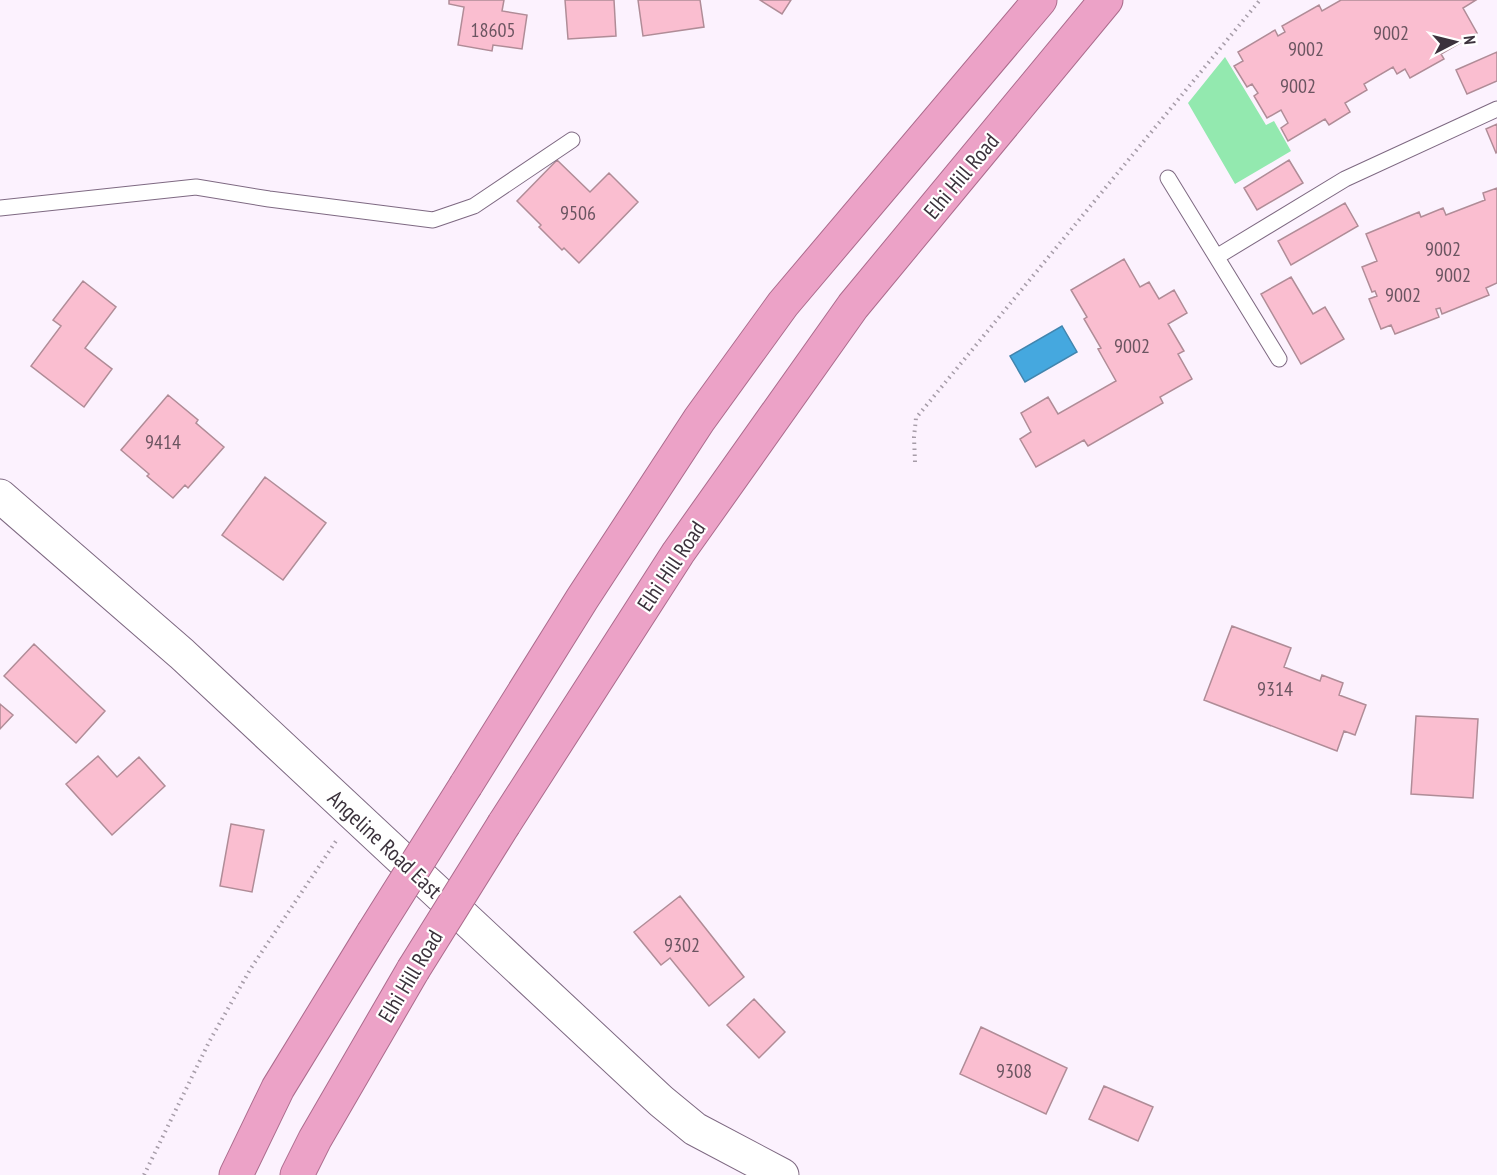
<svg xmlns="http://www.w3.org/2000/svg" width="1497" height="1175" font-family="'PT Sans Narrow',sans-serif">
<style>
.green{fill:#93e9af}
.water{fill:#45a8df;stroke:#4285ae;stroke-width:1.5}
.building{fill:#fabed0;stroke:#b08c97;stroke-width:1.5}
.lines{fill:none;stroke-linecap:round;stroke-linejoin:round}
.service-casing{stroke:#7e6982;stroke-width:17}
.tertiary-casing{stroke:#7e6982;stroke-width:35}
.trunk-casing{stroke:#ab6c8d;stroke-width:35}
.path{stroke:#a69ca8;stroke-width:4;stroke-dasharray:1.5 4.5;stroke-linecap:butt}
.service{stroke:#fff;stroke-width:15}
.tertiary{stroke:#fff;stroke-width:33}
.trunk{stroke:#eca2c7;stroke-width:33}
.trunk-bridge-casing{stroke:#ab6c8d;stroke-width:35;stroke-linecap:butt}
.trunk-bridge{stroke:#eca2c7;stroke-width:33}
.labels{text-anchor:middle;stroke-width:4.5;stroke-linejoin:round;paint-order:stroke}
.number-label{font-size:20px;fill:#6b5561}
.street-label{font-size:22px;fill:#3b323c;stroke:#fff}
</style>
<rect width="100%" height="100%" fill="#fcf2fe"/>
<path class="green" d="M 1225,57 L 1266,125 L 1274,121 L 1291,151 L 1235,184 L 1188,103 Z"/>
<path class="water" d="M 1062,326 L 1077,352 L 1025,382 L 1010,356 Z"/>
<path class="building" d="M 449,0 L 504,0 L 502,11 L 527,15 L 522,49 L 493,45 L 492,51 L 458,45 L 464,7 L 449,4 Z
M 565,0 L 614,0 L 616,36 L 568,39 Z
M 638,0 L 700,0 L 704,27 L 643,36 Z
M 760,0 L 791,0 L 782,14 Z
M 1341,0 L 1476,0 L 1463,8 L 1477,33 L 1441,54 L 1444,59 L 1410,78 L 1405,69 L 1397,74 L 1393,67 L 1364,84 L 1367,90 L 1345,103 L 1350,112 L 1329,125 L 1325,119 L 1288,141 L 1281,128 L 1288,123 L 1281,110 L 1267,118 L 1254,96 L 1258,93 L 1252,84 L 1247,87 L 1234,66 L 1243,61 L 1238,52 L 1275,30 L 1278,36 L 1285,32 L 1282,26 L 1319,5 L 1322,11 Z
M 1497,52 L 1497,81 L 1467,94 L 1456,70 Z
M 1497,124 L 1497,152 L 1496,153 L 1486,129 Z
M 557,160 L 590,192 L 609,173 L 638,202 L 579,263 L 564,248 L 562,250 L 539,227 L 541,225 L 517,201 Z
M 1289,160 L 1303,183 L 1257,210 L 1244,188 Z
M 1497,188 L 1497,283 L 1486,288 L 1489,295 L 1442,314 L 1440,308 L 1436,309 L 1439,317 L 1395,334 L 1391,325 L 1381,329 L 1369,299 L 1377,296 L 1375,291 L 1372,292 L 1362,267 L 1377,261 L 1366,234 L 1419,212 L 1421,217 L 1443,208 L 1446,215 L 1485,200 L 1483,193 Z
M 1345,203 L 1358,226 L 1291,265 L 1278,241 Z
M 1124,259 L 1140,287 L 1149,282 L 1159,299 L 1174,290 L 1187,313 L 1168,324 L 1184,351 L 1178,354 L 1192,379 L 1160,397 L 1163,403 L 1088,446 L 1084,440 L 1036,467 L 1020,439 L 1031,432 L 1021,413 L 1048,397 L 1058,414 L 1116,381 L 1098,349 L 1101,348 L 1084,319 L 1087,317 L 1071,290 Z
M 1291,277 L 1313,314 L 1325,307 L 1344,339 L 1301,364 L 1261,294 Z
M 83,281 L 116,307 L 85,348 L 112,369 L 84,407 L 31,366 L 61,326 L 53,320 Z
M 168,395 L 198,420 L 196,423 L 224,447 L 188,488 L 185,485 L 173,498 L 147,476 L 149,474 L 121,450 Z
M 265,477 L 326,523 L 283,580 L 222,535 Z
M 1232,626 L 1291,648 L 1284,667 L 1320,681 L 1322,675 L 1343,683 L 1339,695 L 1366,705 L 1355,735 L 1344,731 L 1337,751 L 1204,700 Z
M 34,644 L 105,711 L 76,743 L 4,676 Z
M 0,704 L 13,715 L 0,729 Z
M 1416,716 L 1478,719 L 1473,798 L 1411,794 Z
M 98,756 L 117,777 L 139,757 L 165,786 L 112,835 L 66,784 Z
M 231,824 L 264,830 L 252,892 L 220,886 Z
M 680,896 L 744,977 L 709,1006 L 670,958 L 661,965 L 634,932 Z
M 754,999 L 785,1032 L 759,1058 L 727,1025 Z
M 981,1027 L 1067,1068 L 1046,1114 L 960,1074 Z
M 1104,1086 L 1153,1107 L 1138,1141 L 1089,1119 Z"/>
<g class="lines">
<g class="service-casing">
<path id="service" d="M 1168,178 L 1279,359
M 0,208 L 196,187 L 269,199 L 433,220 L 474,206 L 572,140
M 1218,256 L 1345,179 L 1497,109"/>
</g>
<g class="tertiary-casing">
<path id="tertiary" d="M 0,496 L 182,654 L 661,1101 L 695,1129 L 782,1175"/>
</g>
<g class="trunk-casing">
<path id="trunk" d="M 466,785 L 582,599 L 699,420 L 783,304 L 1040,0
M 504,824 L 678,553 L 853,306 L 1106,0
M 236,1175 L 278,1088 L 373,933
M 297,1175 L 315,1139 L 413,970"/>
</g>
<path class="path" d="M 915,462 L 914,437 L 916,418 L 1260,0
M 144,1175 L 209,1042 L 251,968 L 336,841"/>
<use href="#service" class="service"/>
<use href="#tertiary" class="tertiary"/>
<use href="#trunk" class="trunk"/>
<g class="trunk-bridge-casing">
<path id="trunk-bridge" d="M 373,933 L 466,785
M 413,970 L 504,824"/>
</g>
<use href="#trunk-bridge" class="trunk-bridge"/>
</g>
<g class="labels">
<g class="number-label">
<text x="493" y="37">18605</text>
<text x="1391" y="40">9002</text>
<text x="1306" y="56">9002</text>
<text x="1298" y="93">9002</text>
<text x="578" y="220">9506</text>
<text x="1443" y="256">9002</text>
<text x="1453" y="282">9002</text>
<text x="1403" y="302">9002</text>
<text x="1132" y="353">9002</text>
<text x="163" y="449">9414</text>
<text x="1275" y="696">9314</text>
<text x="682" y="952">9302</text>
<text x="1014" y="1078">9308</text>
</g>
<g class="street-label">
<text transform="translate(961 176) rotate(-50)" y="8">Elhi Hill Road</text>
<text transform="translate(671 566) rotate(-56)" y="8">Elhi Hill Road</text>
<text transform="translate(385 844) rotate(43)" y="8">Angeline Road East</text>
<text transform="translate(410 976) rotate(-59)" y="8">Elhi Hill Road</text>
</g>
</g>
<g transform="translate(1455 42) rotate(83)" stroke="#ffffff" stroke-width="4.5" paint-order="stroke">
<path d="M0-4.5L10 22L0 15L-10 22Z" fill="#3b323c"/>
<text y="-9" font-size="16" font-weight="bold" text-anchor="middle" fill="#3b323c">N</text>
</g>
</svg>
